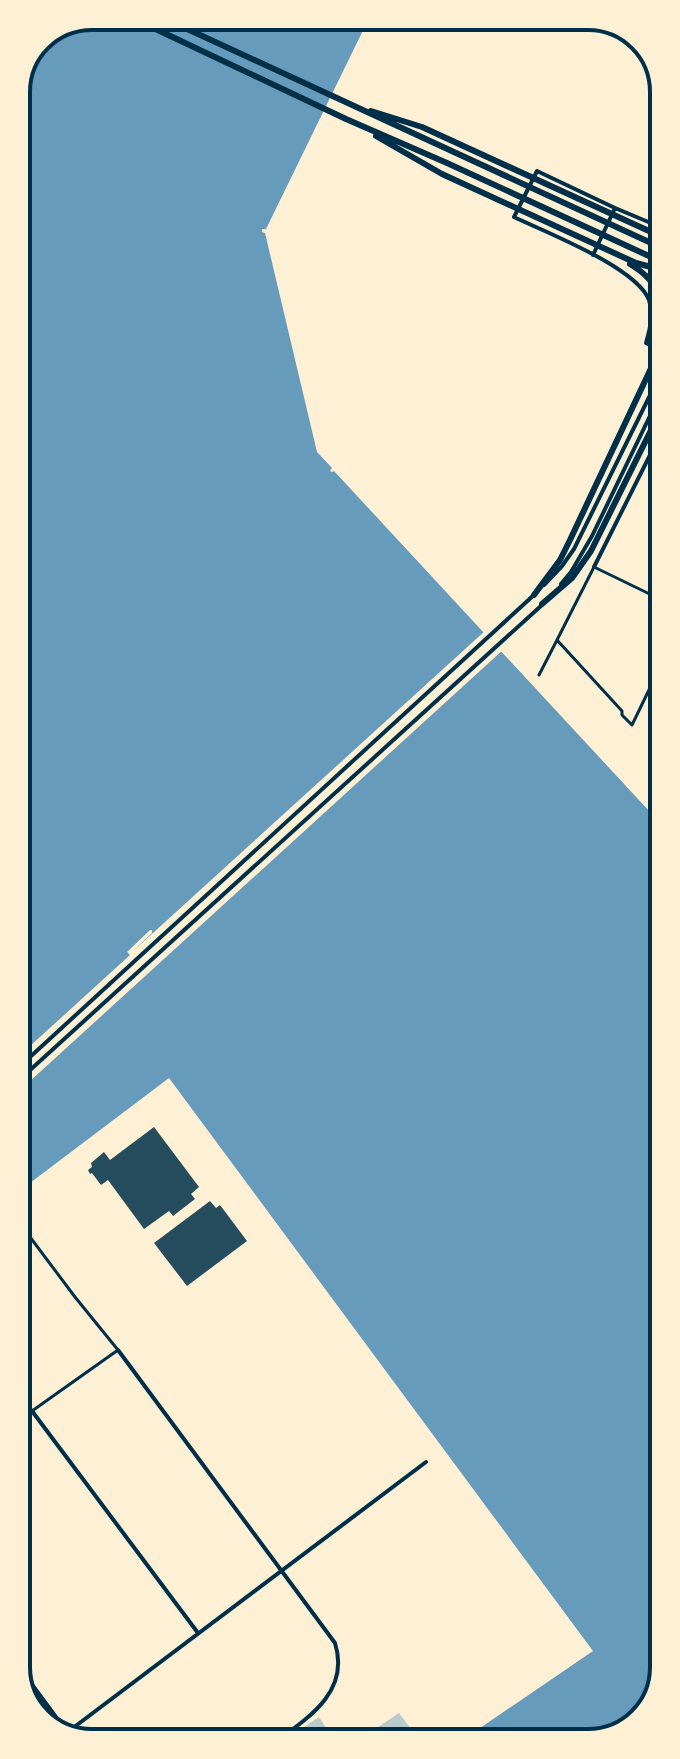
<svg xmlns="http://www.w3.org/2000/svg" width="680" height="1759" font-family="Roboto,sans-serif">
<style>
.green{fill:#b9caca}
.water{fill:#669bbc}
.pier{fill:#fdf0d5}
.building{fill:#264d5e}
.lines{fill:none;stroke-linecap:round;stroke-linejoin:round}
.minor{stroke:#003049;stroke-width:3}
.tertiary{stroke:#003049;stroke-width:4}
.motorway{stroke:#003049;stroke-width:6}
.rim{fill:none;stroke:#003049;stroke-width:4}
</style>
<rect width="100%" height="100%" fill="#fdf0d5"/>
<path class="green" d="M 399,1713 L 420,1741 L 357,1741 Z
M 319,1717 L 335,1742 L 282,1742 Z"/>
<path class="water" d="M 92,16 L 370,16 L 266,229 L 262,229 L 262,232 L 265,233 L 317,452 L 332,468 L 330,471 L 332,472 L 334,471 L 663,826 L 664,1667 L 648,1714 L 608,1740 L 461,1741 L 593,1651 L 169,1078 L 18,1192 L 16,88 L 39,38 Z"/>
<path class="pier" d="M 486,630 L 504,649 L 18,1092 L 18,1057 L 130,955 L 127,952 L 150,930 L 152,930 L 152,933 L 131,953 Z"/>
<path class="building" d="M 154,1127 L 199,1187 L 191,1194 L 195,1199 L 173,1216 L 169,1211 L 144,1229 L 108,1180 L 101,1185 L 92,1173 L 90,1174 L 88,1170 L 92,1167 L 91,1163 L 104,1152 L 110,1160 Z
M 210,1201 L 216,1208 L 220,1205 L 247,1241 L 187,1286 L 154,1243 Z"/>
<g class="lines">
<path class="minor" d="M 662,600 L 594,567 L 557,640 L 622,711 L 622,715 L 632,725 L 662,663
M 539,675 L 557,640
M 18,1221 L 75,1297 L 118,1350 L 32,1411 L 18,1392"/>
<path class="tertiary" d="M 593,255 L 615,208
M 656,348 L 646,343 C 650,329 654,314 649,300 C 636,267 547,233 514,217 L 537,171 L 615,208 L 658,226
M 594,567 L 662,431
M 561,584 L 571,572 L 592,536 L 662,391
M 544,585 L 562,566 L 574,549 L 662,371
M 18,1068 L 535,594
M 18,1081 L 542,605
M 118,1350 L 335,1643 C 350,1691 310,1717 275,1742
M 18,1420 L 32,1411 L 198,1633
M 19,1667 L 70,1736
M 65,1734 L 426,1462"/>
<path class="motorway" d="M 128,16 L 346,119 L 447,163 L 662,262
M 159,16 L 662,248
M 371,111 L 422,127 L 662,237
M 376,136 L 442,174 L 636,263 L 662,270
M 630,264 C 645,273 655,283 662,300
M 655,350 L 662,330
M 534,595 L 560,560 L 570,540 L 662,345
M 542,604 L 572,578 L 591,551 L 662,408"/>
</g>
<path d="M0 0H680V1759H0ZM92 30H588A62 62 0 0 1 650 92V1667A62 62 0 0 1 588 1729H92A62 62 0 0 1 30 1667V92A62 62 0 0 1 92 30Z" fill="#fdf0d5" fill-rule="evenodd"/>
<path class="rim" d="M92 30H588A62 62 0 0 1 650 92V1667A62 62 0 0 1 588 1729H92A62 62 0 0 1 30 1667V92A62 62 0 0 1 92 30Z"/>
</svg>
